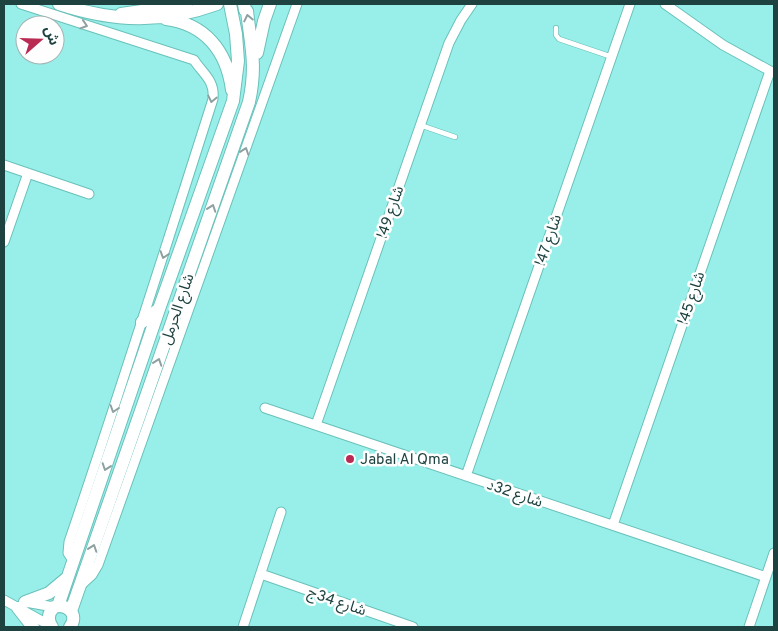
<svg xmlns="http://www.w3.org/2000/svg" width="778" height="631" font-family="Overpass,'Noto Sans Arabic',sans-serif">
<style>
.lines{fill:none;stroke-linecap:round;stroke-linejoin:round}
.lane-casing{stroke:#69c1ba;stroke-width:6}
.street-casing{stroke:#69c1ba;stroke-width:11}
.secondary-casing{stroke:#69c1ba;stroke-width:14}
.lane{stroke:#fff;stroke-width:4.5}
.street{stroke:#fff;stroke-width:9}
.secondary{stroke:#fff;stroke-width:12}
.oneway{stroke:#8ea0a0}
.poi-dot{fill:#ba2b54;stroke:#fefefe;stroke-width:2}
.labels{text-anchor:middle;stroke-width:5;stroke-linejoin:round;paint-order:stroke}
.street-label{font-size:15px;fill:#1d4240;stroke:#fefefe}
.poi-label{font-size:15px;fill:#1d4240;stroke:#fefefe;text-anchor:start}
</style>
<rect width="100%" height="100%" fill="#98efe9"/>
<g class="lines">
<g class="lane-casing">
<path id="lane" d="M 556,28 L 556,35 L 559,39 L 612,57
M 420,125 L 455,137"/>
</g>
<g class="street-casing">
<path id="street" d="M 21,4 L 194,60 C 203,74 215,80 213,99 C 166,247 119,395 69,542 L 68,553 L 74,562
M 665,4 L 723,45 L 774,73
M 4,165 L 89,194
M 4,242 L 28,173
M 265,408 L 766,577
M 316,425 L 449,43 L 461,20 L 472,4
M 466,476 L 630,4
M 613,525 L 770,71
M 261,574 L 413,627
M 79,587 L 92,575 L 98,565 L 297,4
M 4,600 L 51,626
M 25,602 L 54,607
M 243,627 L 281,512
M 749,627 L 774,553"/>
</g>
<g class="secondary-casing">
<path id="secondary" d="M 59,4 C 114,22 162,24 217,4
M 121,14 L 163,8 L 186,4
M 166,19 C 205,24 227,51 232,90
M 257,53 L 264,21 L 270,4
M 142,322 L 159,309
M 25,602 L 49,593 L 67,578
M 58,606 L 159,309 L 233,101 L 238,61 L 236,34 L 230,4
M 18,608 L 33,627
M 71,611 L 249,102 C 257,65 251,47 247,11 L 245,10 L 244,4
M 52,627 C 47,620 48,613 54,607 C 68,603 79,615 70,627"/>
</g>
<use href="#lane" class="lane"/>
<use href="#street" class="street"/>
<use href="#secondary" class="secondary"/>
</g>
<defs><path id="oneway-chevron" d="M-2-3.5L2.5 0L-2 3.5" fill="none" stroke-width="1.6" stroke-linecap="round" stroke-linejoin="round" transform="scale(1.25)"/></defs>
<g class="oneway">
<use href="#oneway-chevron" transform="translate(248 18) rotate(-102)"/>
<use href="#oneway-chevron" transform="translate(84 25) rotate(18)"/>
<use href="#oneway-chevron" transform="translate(212 99) rotate(102)"/>
<use href="#oneway-chevron" transform="translate(245 151) rotate(-71)"/>
<use href="#oneway-chevron" transform="translate(212 208) rotate(-71)"/>
<use href="#oneway-chevron" transform="translate(164 255) rotate(108)"/>
<use href="#oneway-chevron" transform="translate(158 362) rotate(-71)"/>
<use href="#oneway-chevron" transform="translate(114 409) rotate(108)"/>
<use href="#oneway-chevron" transform="translate(106 467) rotate(109)"/>
<use href="#oneway-chevron" transform="translate(93 548) rotate(-71)"/>
</g>
<circle class="poi-dot" cx="350" cy="459" r="5"/>
<g class="labels">
<g class="street-label">
<text transform="translate(390 212) rotate(-71)" y="5">شارع 49ا</text>
<text transform="translate(548 240) rotate(-71)" y="5">شارع 47ا</text>
<text transform="translate(691 298) rotate(-71)" y="5">شارع 45ا</text>
<text transform="translate(177 309) rotate(-71)" y="5">شارع الحرمل</text>
<text transform="translate(515 493) rotate(19)" y="5">شارع 32د</text>
<text transform="translate(337 601) rotate(19)" y="5">شارع 34ج</text>
</g>
<g class="poi-label">
<text x="360" y="464">Jabal Al Qma</text>
</g>
</g>
<rect width="778" height="631" fill="none" stroke="#1d4240" stroke-width="10"/>
<g transform="translate(40 40) rotate(70)"><circle r="24" fill="#fefefe" stroke="#a4b3b2"/>
<path d="M0-4L9 19L0 12L-9 19Z" fill="#ba2b54"/>
<text y="-8" font-size="14" font-weight="bold" text-anchor="middle" fill="#1d4240">ش</text>
</g>
</svg>
